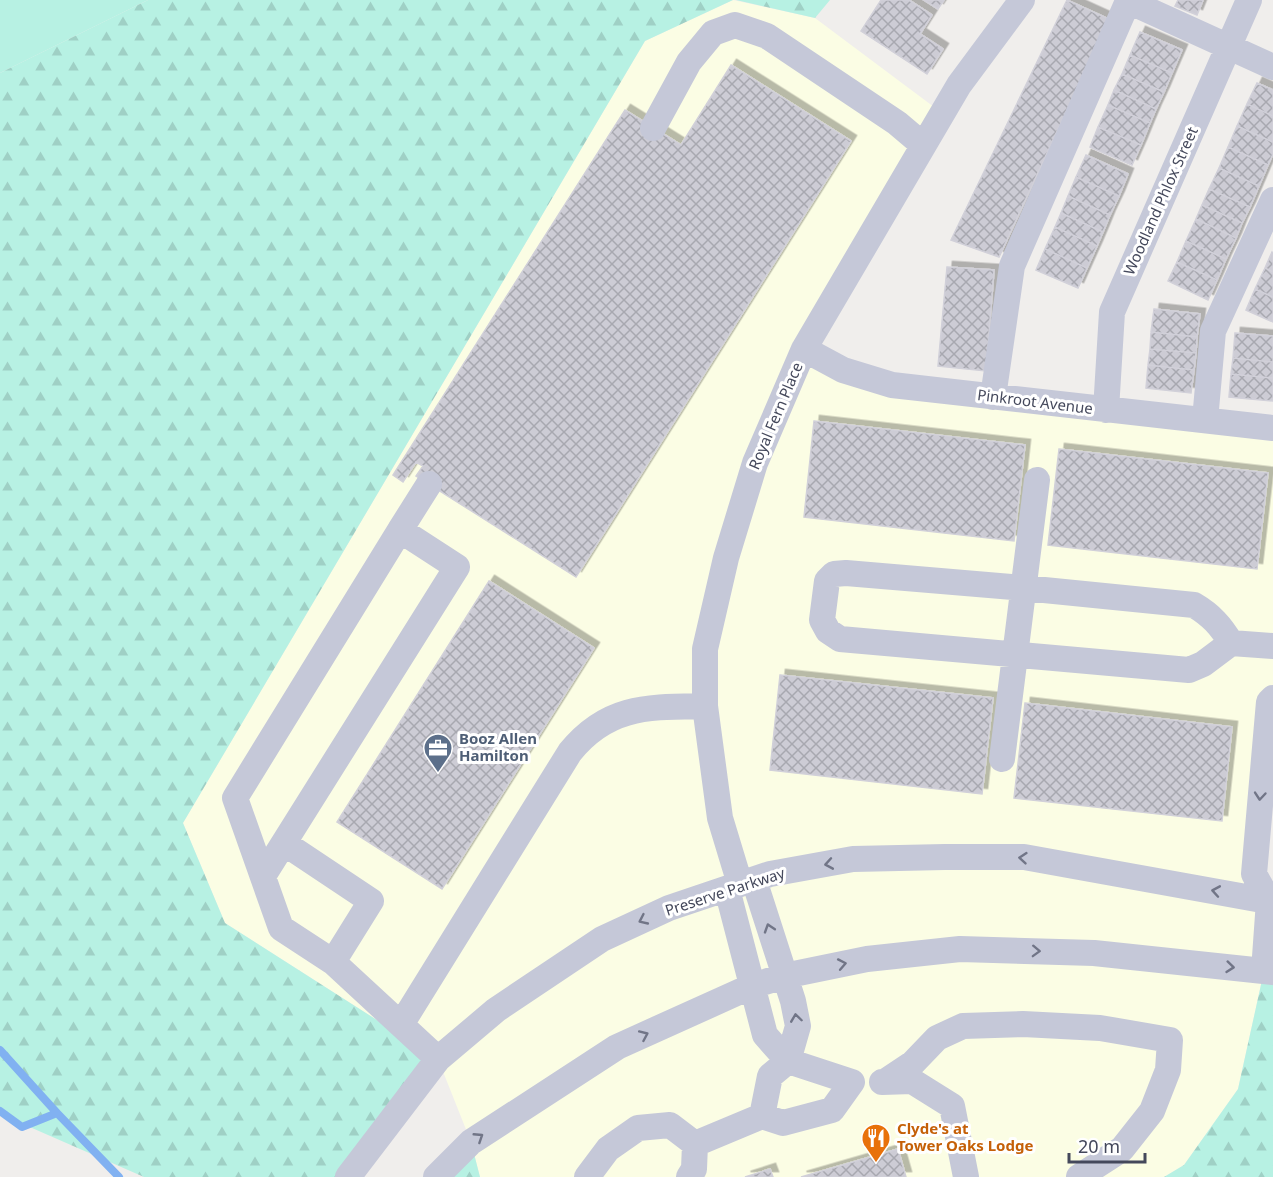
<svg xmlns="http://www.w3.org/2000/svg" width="1273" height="1177" font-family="'Noto Sans',sans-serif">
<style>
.commercial{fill:#fbfde4}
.grass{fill:#b7f1e3}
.forest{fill:url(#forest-firs)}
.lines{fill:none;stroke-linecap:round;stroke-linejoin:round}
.stream{stroke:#81b1f1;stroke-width:8}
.building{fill:url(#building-cross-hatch);stroke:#d1d0d9;stroke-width:1.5;filter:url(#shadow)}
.minor{stroke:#c5c8d8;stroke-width:26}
.oneway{stroke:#717587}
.labels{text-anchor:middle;stroke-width:6;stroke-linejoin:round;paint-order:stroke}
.street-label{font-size:15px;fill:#44485b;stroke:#fff}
.service-label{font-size:15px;font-weight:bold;fill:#4e5e75;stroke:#fff;text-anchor:start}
.food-label{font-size:15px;font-weight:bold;fill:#c56008;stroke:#fff;text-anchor:start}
</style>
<defs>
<pattern id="forest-firs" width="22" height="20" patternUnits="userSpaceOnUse" patternTransform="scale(1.5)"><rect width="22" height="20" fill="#b7f1e3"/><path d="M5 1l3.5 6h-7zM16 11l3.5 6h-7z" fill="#9fd0c5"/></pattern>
<pattern id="building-cross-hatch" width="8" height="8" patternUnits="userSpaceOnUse" patternTransform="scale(1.5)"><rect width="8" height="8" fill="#cdccd5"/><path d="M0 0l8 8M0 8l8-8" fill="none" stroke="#a8a8b0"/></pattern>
<filter id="shadow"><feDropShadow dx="5.5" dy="-5.5" stdDeviation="0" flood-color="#0004"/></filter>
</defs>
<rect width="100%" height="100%" fill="#f0eeec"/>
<path class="commercial" d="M 733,0 L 815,18 L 942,113 L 804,349 L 843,370 L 1273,428 L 1273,698 L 1269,702 L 1264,971 L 1238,1089 L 1184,1165 L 1164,1177 L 480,1177 L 471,1142 L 438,1059 L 225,923 L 183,823 L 645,41 Z"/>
<path class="grass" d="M 0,0 L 148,0 L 0,73 Z"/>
<path class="forest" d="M 148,0 L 733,0 L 645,41 L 183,823 L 225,923 L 438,1059 L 348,1177 L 144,1177 L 0,1114 L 0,73 Z
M 736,0 L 830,0 L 815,18 Z
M 1264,971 L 1273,972 L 1273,1177 L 1164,1177 L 1184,1165 L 1238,1089 Z
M 471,1142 L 480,1177 L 436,1177 Z"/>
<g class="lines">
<path class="stream" d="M 0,1050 L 57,1113
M 0,1111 L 22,1127 L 57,1113 L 119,1177"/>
</g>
<path class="building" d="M 881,0 L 909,0 L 932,15 L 920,34 L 943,49 L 927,74 L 861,31 Z
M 924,0 L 944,0 L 938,9 Z
M 1067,0 L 1109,19 L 999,257 L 951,240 Z
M 1178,0 L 1203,0 L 1197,15 L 1175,6 Z
M 1140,32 L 1182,50 L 1172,73 L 1130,55 Z
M 1130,55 L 1172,73 L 1164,92 L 1122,74 Z
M 731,65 L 851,141 L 576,577 L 416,476 L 423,466 L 416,462 L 403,482 L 393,475 L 625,110 L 681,145 Z
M 1122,74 L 1164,92 L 1156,109 L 1114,90 Z
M 1257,83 L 1273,90 L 1273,116 L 1247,104 Z
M 1114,90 L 1156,109 L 1150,123 L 1108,105 Z
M 1247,104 L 1273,116 L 1273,142 L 1237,126 Z
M 1108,105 L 1150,123 L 1141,145 L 1098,127 Z
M 1237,126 L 1273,142 L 1273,154 L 1268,165 L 1228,147 Z
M 1098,127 L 1141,145 L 1132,165 L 1090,147 Z
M 1228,147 L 1268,165 L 1259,186 L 1219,168 Z
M 1086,155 L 1128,174 L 1119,196 L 1076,177 Z
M 1219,168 L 1259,186 L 1250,207 L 1209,189 Z
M 1076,177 L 1119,196 L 1110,215 L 1068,196 Z
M 1209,189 L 1250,207 L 1242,223 L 1202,205 Z
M 1068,196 L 1110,215 L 1103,232 L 1061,213 Z
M 1202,205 L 1242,223 L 1236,238 L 1196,219 Z
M 1061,213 L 1103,232 L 1097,246 L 1055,227 Z
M 1196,219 L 1236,238 L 1226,259 L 1186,241 Z
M 1055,227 L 1097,246 L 1087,268 L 1045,249 Z
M 1186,241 L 1226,259 L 1217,280 L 1177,262 Z
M 1045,249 L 1087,268 L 1078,288 L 1036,270 Z
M 1272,252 L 1273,253 L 1273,272 L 1265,268 Z
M 1177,262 L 1217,280 L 1208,300 L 1168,281 Z
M 947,267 L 994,270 L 986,371 L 938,366 Z
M 1265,268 L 1273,272 L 1273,297 L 1255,289 Z
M 1255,289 L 1273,297 L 1273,322 L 1246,310 Z
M 1154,309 L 1200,314 L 1197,337 L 1151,332 Z
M 1151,332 L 1197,337 L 1196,353 L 1150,349 Z
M 1235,333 L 1273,336 L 1273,362 L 1233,358 Z
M 1150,349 L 1196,353 L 1194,370 L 1148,365 Z
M 1233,358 L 1273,362 L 1273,378 L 1231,374 Z
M 1148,365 L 1194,370 L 1191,393 L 1146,388 Z
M 1231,374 L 1273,378 L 1273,401 L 1229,397 Z
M 814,421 L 1025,445 L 1014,541 L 804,517 Z
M 1059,449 L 1268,473 L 1257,569 L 1048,545 Z
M 489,581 L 594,648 L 442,889 L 337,822 Z
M 780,675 L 993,698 L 982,794 L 770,770 Z
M 1025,703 L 1232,727 L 1222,821 L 1014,798 Z
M 898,1149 L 906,1177 L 801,1177 Z
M 770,1169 L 773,1177 L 745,1177 Z"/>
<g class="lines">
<path class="minor" d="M 653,128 L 689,62 L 713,33 L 735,25 L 767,36 L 897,123 L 923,145
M 804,349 L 843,370 L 892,385 L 1273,428
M 993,397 L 1012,266 L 1128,1 L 1273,67
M 1106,410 L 1112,312 L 1249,0
M 1205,420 L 1213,331 L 1273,200
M 400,530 L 429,484
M 1231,643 C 1221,626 1211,615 1194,605 L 1024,588 L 846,573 L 834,574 L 827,581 L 822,620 L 828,631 L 840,639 L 1189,670 L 1203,664 L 1231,643 L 1273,646
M 1273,698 L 1269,702 L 1254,874 L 1269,901 L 1273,897
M 1002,759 L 1037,480
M 284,843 L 371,901 L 333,962
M 263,876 L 457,567 L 400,530 L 235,798 L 281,928 L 333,962 L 438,1059
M 740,884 L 720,818 L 705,706 L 705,649 L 726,558 L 755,463 L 804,349 L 959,85 L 1022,0
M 727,889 L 765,1035 L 788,1061 L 852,1082 L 832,1110 L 783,1123 L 762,1116 L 770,1076 L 788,1061 L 798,1026 L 793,1001 L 754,880
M 1264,971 L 1269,901
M 402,1023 L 570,752 C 608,705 649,707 705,706
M 886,1081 L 913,1063 L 937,1038 L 963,1026 L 1023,1024 L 1100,1028 L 1170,1040 L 1168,1070 L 1152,1111 L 1122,1149 L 1079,1177
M 882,1082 L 912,1081 L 952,1106 L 966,1177
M 695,1144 L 762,1116
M 348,1177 L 438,1059 L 496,1010 L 602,939 L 669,908 L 770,874 L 853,859 L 945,857 L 1024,857 L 1273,902
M 436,1177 L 471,1142 L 617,1047 L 752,986 L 784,976 L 867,959 L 960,949 L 1094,953 L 1273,972
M 587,1177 L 608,1149 L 638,1128 L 670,1125 L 695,1144
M 689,1177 L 694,1169 L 695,1144"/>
</g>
<defs><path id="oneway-chevron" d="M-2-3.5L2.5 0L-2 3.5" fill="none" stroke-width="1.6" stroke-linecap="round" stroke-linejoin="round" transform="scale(1.5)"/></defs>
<g class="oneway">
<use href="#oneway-chevron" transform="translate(1260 796) rotate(95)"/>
<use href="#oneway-chevron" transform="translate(1023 858) rotate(-175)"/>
<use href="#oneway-chevron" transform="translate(829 864) rotate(170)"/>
<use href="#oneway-chevron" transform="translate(1216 891) rotate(-170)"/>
<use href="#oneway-chevron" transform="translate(643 920) rotate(155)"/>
<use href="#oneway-chevron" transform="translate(769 928) rotate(-108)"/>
<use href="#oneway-chevron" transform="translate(1036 951) rotate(2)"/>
<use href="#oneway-chevron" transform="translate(842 964) rotate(-11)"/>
<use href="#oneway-chevron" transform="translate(1230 967) rotate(6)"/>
<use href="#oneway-chevron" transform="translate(796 1018) rotate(-98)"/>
<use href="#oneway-chevron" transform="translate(644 1035) rotate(-24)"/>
<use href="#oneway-chevron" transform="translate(479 1137) rotate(-33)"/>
</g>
<defs>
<g id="office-pin" transform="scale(1.5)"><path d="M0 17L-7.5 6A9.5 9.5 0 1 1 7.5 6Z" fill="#5c6f8a" stroke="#fff"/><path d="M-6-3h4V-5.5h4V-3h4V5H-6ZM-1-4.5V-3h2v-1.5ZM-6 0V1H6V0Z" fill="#fff"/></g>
<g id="restaurant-pin" transform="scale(1.5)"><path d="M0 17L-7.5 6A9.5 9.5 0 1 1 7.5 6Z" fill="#e8710a" stroke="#fff"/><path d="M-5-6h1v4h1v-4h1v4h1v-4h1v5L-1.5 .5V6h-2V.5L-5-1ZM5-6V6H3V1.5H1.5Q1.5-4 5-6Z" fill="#fff"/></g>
</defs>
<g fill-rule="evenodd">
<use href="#office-pin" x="438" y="748"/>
<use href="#restaurant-pin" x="876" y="1138"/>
</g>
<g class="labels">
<g class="street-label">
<text transform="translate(1161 201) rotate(-66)" y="5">Woodland Phlox Street</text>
<text transform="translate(1035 402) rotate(7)" y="5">Pinkroot Avenue</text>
<text transform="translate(776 416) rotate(-67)" y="5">Royal Fern Place</text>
<text transform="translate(725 892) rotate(-18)" y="5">Preserve Parkway</text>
</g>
<g class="service-label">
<text x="459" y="744">Booz Allen<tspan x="459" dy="17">Hamilton</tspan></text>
</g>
<g class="food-label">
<text x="897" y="1134">Clyde's at<tspan x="897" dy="17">Tower Oaks Lodge</tspan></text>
</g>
</g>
<path d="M1069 1153v9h76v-9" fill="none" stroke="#44485b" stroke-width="3"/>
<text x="1078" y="1153" font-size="18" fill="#44485b" stroke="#ffffff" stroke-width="4.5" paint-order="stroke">20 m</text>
</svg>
